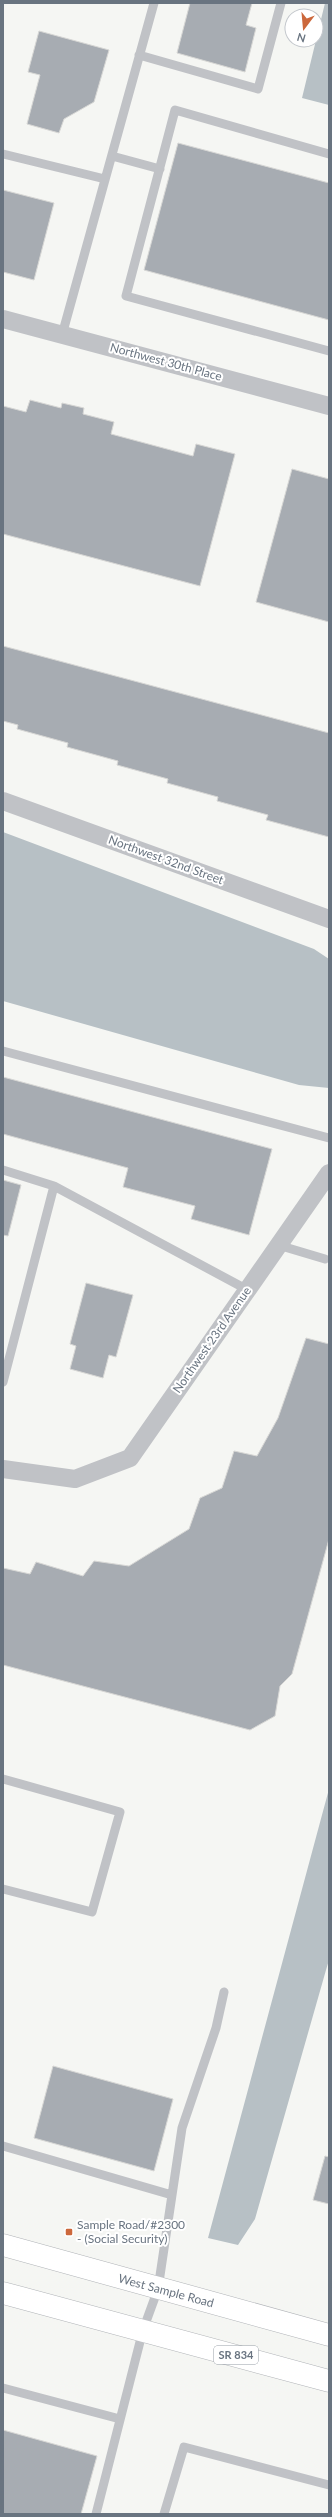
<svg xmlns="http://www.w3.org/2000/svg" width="332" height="2517" font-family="Lato,sans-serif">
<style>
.water{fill:#b7c0c5}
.building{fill:#a7acb2;stroke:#d7d7d5}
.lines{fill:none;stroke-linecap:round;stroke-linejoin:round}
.primary-casing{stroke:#b1b4b8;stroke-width:23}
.service{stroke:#c0c2c6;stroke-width:9}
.minor{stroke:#c0c2c6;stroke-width:18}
.primary{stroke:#fff;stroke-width:22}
.poi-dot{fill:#cc683c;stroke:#fff;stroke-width:1.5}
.labels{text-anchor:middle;stroke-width:4;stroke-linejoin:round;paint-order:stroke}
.shield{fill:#fff;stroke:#969ea6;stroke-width:1}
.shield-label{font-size:11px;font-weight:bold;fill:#697480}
.street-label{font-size:12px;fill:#697480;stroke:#fff}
.poi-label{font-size:12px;fill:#697480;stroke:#fff;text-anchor:start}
</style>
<rect width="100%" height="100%" fill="#f5f6f3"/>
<path class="water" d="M 325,3 L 329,3 L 329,105 L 302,98 Z
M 3,832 L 314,949 L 329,959 L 329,1088 L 299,1085 L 3,1001 Z
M 329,1789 L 329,1960 L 326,1970 L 255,2219 L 238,2245 L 208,2238 Z"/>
<path class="building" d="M 190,3 L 252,3 L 246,25 L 256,28 L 245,72 L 177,53 Z
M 39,31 L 109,50 L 94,102 L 64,119 L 59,133 L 27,124 L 40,75 L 28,72 Z
M 178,143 L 329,183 L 329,320 L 144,270 Z
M 3,190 L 54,203 L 34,280 L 3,272 Z
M 30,400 L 61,408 L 62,403 L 84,408 L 83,414 L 114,422 L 111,434 L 193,456 L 196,444 L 235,454 L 200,586 L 3,534 L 3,406 L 26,412 Z
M 292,469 L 329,479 L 329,622 L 256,602 Z
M 3,646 L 329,733 L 329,837 L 266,820 L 268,815 L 217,801 L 218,797 L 167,783 L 168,779 L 117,765 L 118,761 L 67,747 L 68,743 L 17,729 L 18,725 L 3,721 Z
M 3,1077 L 272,1149 L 249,1235 L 191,1219 L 195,1206 L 123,1187 L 128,1168 L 3,1134 Z
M 3,1180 L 21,1185 L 8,1236 L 3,1235 Z
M 86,1283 L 133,1295 L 116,1357 L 109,1355 L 103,1378 L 70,1369 L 76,1346 L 70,1344 Z
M 306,1338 L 329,1344 L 329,1539 L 292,1674 L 280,1686 L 275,1716 L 250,1730 L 3,1665 L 3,1568 L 30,1574 L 36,1562 L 83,1576 L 94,1561 L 129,1566 L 189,1529 L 200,1498 L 222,1488 L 234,1451 L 257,1456 L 278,1418 Z
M 53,2066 L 173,2099 L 154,2171 L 34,2138 Z
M 325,2156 L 329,2157 L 329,2204 L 313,2200 Z
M 3,2430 L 97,2456 L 81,2514 L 3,2514 Z"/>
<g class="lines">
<g class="primary-casing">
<path id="primary" d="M 3,2245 L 329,2335
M 3,2293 L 329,2381"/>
</g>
<path class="service" d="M 139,55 L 258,89 L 281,3
M 3,154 L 105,179
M 329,154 L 175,110 L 126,296 L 329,351
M 112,156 L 160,169
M 62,335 L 154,3
M 3,1051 L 329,1138
M 3,1170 L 54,1186 L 246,1289
M 278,1245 L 325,1259
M 3,1382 L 54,1186
M 3,1779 L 120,1812 L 92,1912 L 3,1889
M 3,2146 L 172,2195
M 3,2388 L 120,2419
M 96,2514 L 143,2330 L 158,2289 L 182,2128 L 216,2028 L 224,1992
M 164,2514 L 184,2447 L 329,2485"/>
<path class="minor" d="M 3,319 L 329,406
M 3,801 L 329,919
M 3,1469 L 75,1479 L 130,1458 L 329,1173"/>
<use href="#primary" class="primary"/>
</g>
<rect class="poi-dot" x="65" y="2228" width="8" height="8" rx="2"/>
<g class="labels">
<rect class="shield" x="214" y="2346" width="44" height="18" rx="3"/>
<g class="shield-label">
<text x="236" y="2359">SR 834</text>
</g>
<g class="street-label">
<text transform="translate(166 362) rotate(15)" y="4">Northwest 30th Place</text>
<text transform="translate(166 860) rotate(20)" y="4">Northwest 32nd Street</text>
<text transform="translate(212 1340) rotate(-55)" y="4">Northwest 23rd Avenue</text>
<text transform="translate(166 2291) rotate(15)" y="4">West Sample Road</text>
</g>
<g class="poi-label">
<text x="77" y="2229">Sample Road/#2300<tspan x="77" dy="14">- (Social Security)</tspan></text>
</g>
</g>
<rect width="332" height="2517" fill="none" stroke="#697480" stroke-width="8"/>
<g transform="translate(304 28) rotate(196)"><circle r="19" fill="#ffffff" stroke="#c3c7cc"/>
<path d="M0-3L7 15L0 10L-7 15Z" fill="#cc683c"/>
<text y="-6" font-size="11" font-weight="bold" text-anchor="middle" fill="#697480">N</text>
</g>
</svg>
